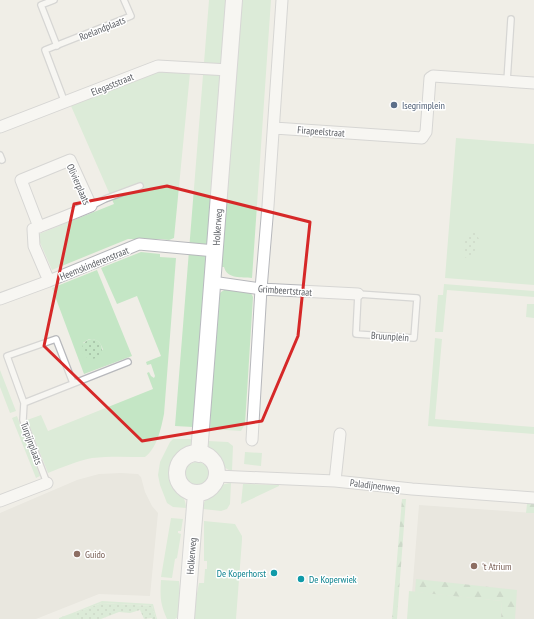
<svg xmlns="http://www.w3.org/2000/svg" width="534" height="619" font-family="'PT Sans Narrow',sans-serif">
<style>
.education{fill:#dfddd5}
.grass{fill:#c4e6c5;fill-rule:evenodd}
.forest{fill:url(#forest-firs)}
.park{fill:url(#park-dots)}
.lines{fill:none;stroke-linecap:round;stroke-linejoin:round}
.lane-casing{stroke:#b7b8bc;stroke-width:8}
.street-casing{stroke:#b7b8bc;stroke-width:13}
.secondary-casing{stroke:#b8babf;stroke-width:18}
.lane{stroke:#fff;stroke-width:5.5}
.street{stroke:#fff;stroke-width:11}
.secondary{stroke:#fff;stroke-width:16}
.marked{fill:none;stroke:#d62828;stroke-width:3;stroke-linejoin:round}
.service-dot{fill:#5c6f8a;stroke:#fff;stroke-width:1.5}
.education-dot{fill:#8d6e63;stroke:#fff;stroke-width:1.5}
.culture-dot{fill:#0f9aa8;stroke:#fff;stroke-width:1.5}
.labels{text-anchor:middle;stroke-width:3;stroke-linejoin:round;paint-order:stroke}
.street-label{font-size:10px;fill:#5e6166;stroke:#fff}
.service-label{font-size:10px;fill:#4e5e75;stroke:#fff;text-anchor:start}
.education-label{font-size:10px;fill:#785e54;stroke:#fff;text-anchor:start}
.culture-label{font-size:10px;fill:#0d838f;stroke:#fff;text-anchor:end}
</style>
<defs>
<pattern id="forest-firs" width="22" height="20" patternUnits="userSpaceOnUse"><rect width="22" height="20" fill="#c4e6c5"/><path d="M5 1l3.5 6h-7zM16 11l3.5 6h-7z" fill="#a2bea4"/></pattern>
<pattern id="park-dots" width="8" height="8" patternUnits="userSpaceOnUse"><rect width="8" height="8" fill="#c4e6c5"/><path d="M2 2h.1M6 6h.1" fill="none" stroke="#a2bea4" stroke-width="1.8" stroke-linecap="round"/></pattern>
</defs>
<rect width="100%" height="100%" fill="#f0eee7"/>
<path class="education" d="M 121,473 L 138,474 L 141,477 L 145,492 L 152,506 L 158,513 L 150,596 L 99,594 L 36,619 L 0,619 L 0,513 L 77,480 L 99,474 Z
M 419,505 L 534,513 L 534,619 L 410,619 Z"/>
<path class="grass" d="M 209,0 L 226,0 L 193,427 L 175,426 Z
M 241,0 L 271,0 L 252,278 C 242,277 227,279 224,267 L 221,267 Z
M 160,72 L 190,73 L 174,238 L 169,240 L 160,239 L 128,239 L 52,270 L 38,238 L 39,234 L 114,204 L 71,106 L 151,74 Z
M 456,138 L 534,144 L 534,285 L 445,278 Z
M 141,252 L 160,254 L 160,257 L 176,258 L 164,414 C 161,429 157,448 145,457 C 127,457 110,456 92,458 C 77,461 63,467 48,473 L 27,420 L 41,415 L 48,431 L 153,389 L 147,373 L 149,372 L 151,376 L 154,378 L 155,376 L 151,364 L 147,365 L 146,362 L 161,356 L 137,296 L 117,304 L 101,268 Z
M 97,270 L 132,356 L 84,374 L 52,288 ZM 89,339 C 97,339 101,342 103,350 L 83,343 Z
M 444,284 L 534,291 L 534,297 L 447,290 L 443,332 L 435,332 L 438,295 L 443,295 Z
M 226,289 L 251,293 L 253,297 L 245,424 L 241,431 L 210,429 L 216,299 L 221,292 Z
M 527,304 L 534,304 L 534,318 L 526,317 Z
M 435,338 L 442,339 L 435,419 L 534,427 L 534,434 L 428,426 Z
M 0,370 L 16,411 L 10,413 L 0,387 Z
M 17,416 L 40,476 L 36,478 L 12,418 Z
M 173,439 L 192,439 C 191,452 176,456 174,469 C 171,485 186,493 186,508 L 173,507 L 167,503 L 160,485 L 158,475 L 160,462 L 170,442 Z
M 208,441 L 228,442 L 233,446 L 232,471 C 219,467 208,454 208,441 Z
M 245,452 L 262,453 L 261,466 L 244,464 Z
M185 474a12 12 0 1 1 24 0a12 12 0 1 1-24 0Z
M 231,483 L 230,504 L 227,509 L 221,511 L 203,509 C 204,495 217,484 231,483 Z
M 243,484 L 279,485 L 279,486 L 241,504 Z
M 171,518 L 183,519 L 181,531 L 178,531 L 178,533 L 181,534 L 177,558 L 175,559 L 172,578 L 161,577 Z
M 204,521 L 235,524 L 242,536 L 242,540 L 236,619 L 192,619 L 199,583 L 204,583 L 205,569 L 207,569 L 207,561 L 204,561 Z
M 161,580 L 179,581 L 181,604 L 181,615 L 175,619 L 167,619 C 160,603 160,597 161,580 Z
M 409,591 L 502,601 L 501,619 L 407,619 Z
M 102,601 L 153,604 L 157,619 L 156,619 L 152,606 L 102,603 L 75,613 L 75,612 Z"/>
<path class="forest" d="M 402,499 L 406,499 L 397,619 L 392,619 Z
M 527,504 L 534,504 L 534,513 L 526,513 Z
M 416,579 L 517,590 L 515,619 L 501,619 L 502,601 L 415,592 Z
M 75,612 L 78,619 L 59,619 L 59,618 Z"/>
<path class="park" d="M 475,232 L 479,239 L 474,253 L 463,259 L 463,238 Z
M82 349a10 10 0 1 1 20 0a10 10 0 1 1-20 0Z
M 102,603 L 152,606 L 156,619 L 152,619 L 152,618 L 144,619 L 140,610 L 130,613 L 119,612 L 101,619 L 78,619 L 75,613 Z"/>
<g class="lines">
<g class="lane-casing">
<path id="lane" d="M 54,0 L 41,5 L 57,46
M 507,81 L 511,19
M 65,103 L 45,50 L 131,16 L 124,0
M 0,155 L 2,160
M 91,206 L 105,199 L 140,186
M 358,294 L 417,298 L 414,338 L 356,334 Z
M 24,403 L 7,356 L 56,339 L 73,383
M 47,483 L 23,420 L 24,403 L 128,362"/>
</g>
<g class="street-casing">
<path id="street" d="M 0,127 L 158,66 L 229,70
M 274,128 L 422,138 L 426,132 L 430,78 L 433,76 L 534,83
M 39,227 L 21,180 L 70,160 L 91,206 C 72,214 52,222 33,229 L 34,246 L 49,281
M 212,282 L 261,289 L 358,294
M 0,299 L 49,281 L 139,244 L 215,251
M 252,440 L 261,289 L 268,206 L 282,0
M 217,476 L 335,481 L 412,489 L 534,498
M 335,481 L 340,434
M 0,501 L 47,483"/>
</g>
<g class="secondary-casing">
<path id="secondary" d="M177 473a20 20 0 1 1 40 0a20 20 0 1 1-40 0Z
M 199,454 L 234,0
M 186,619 L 196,493"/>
</g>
<use href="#lane" class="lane"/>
<use href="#street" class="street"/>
<use href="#secondary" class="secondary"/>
</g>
<path d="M0 0H534V619H0ZM 167,186 L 310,222 L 298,336 L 262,421 L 142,441 L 44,346 L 74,204 Z" fill="#f0eee7" fill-opacity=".55" fill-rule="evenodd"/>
<path class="marked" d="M 167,186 L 310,222 L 298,336 L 262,421 L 142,441 L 44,346 L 74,204 Z"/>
<circle class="service-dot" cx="394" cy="105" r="4"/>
<g class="education-dot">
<circle cx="77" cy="554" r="4"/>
<circle cx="474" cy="566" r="4"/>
</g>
<g class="culture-dot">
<circle cx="274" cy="573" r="4"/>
<circle cx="301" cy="579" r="4"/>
</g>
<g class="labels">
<g class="street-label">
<text transform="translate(102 28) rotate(-22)" y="4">Roelandplaats</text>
<text transform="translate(112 84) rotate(-22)" y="4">Elegaststraat</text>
<text transform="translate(321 131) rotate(4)" y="4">Firapeelstraat</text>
<text transform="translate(79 184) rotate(66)" y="4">Olivierplaats</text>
<text transform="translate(217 227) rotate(-86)" y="4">Holkerweg</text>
<text transform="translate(94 263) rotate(-22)" y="4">Heemskinderenstraat</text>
<text transform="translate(285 290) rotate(4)" y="4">Grimbeertstraat</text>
<text transform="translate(390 336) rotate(4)" y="4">Bruunplein</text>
<text transform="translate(32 443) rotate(70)" y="4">Turpijnplaats</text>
<text transform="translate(375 485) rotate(7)" y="4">Paladijnenweg</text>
<text transform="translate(191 556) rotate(-85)" y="4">Holkerweg</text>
</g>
<g class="service-label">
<text x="402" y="109">Isegrimplein</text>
</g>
<g class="education-label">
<text x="85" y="558">Guido</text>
<text x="482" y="570">'t Atrium</text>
</g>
<g class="culture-label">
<text x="266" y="577">De Koperhorst</text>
<text x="309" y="583" text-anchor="start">De Koperwiek</text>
</g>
</g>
</svg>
